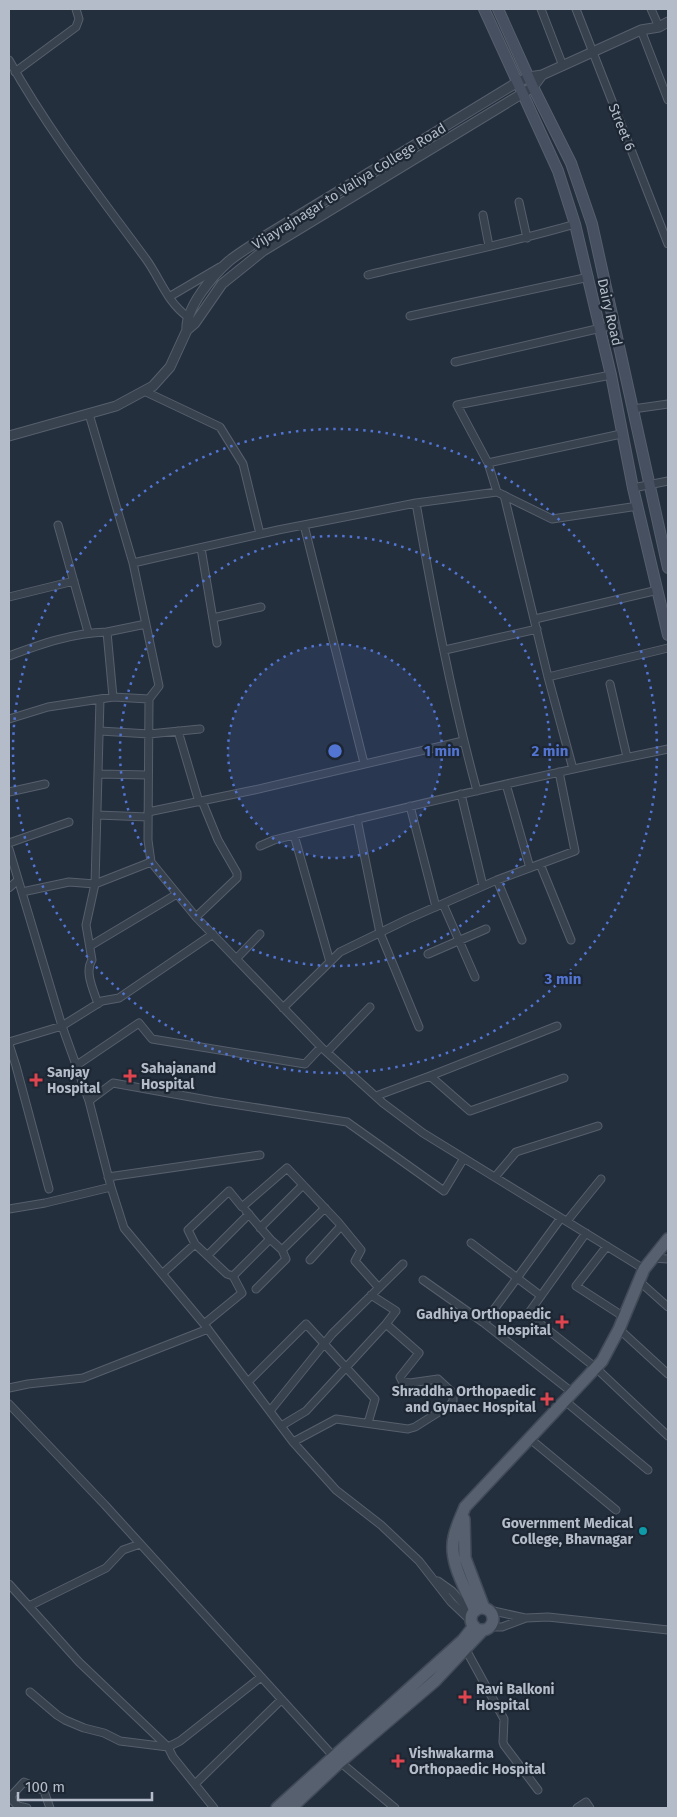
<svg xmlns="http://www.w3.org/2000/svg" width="677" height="1817" font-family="'Fira Sans',sans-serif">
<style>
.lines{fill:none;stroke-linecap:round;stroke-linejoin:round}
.minor-casing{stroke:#565f6c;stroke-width:9}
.tertiary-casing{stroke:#565f6c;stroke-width:11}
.secondary-casing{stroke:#565f6c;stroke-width:12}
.primary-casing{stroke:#414a57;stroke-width:14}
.minor{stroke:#38414e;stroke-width:7}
.tertiary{stroke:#38414e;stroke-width:9}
.secondary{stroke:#465061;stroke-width:10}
.primary{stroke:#56606e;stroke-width:11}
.ring{fill:none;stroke:#5274d3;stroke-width:2.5;stroke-dasharray:2.5 5}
.health-dot{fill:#e0444e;stroke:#1d2633;stroke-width:2}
.culture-dot{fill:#0f9aa8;stroke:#1d2633;stroke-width:2}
.labels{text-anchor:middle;stroke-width:4.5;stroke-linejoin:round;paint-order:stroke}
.street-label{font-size:14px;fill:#b4bcc9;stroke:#1d2633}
.poi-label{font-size:14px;font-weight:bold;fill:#b4bcc9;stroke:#1d2633;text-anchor:start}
.centre{fill:#5274d3;stroke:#1d2633;stroke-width:2.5}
.ring-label{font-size:15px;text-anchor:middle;font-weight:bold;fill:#5274d3;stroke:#1d2633;stroke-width:4.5;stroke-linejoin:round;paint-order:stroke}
</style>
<rect width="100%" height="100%" fill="#242f3e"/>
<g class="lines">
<g class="minor-casing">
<path id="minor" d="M 541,9 L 563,66
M 576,9 L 668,244
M 651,9 L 659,27
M 641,30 L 668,100
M 9,60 C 48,130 98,194 146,259 C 161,280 167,302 188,317
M 15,72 L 76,27 L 79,19 L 76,9
M 519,202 L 527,238
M 483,215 L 489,246
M 368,275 C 437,258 507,244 575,224
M 169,297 L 220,267
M 410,316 L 589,277
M 455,362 L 614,325
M 144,391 L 220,427 L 243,464 L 260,534
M 633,409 L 668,404
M 89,414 L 133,563 L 159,686 L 149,699 L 148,840 L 151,862 L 196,917 L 321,1047 L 383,1103 L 423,1133 L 644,1269
M 488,463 L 621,434
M 633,488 L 668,481
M 497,492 L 488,463 L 457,405 L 611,375
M 504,495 L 548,677 L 573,769
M 416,503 C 433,599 451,696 477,791
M 58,525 L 88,632
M 304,525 L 364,763
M 201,548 L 217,643
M 133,563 L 278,530 L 416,503 L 497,492 L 552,519 L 638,506
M 9,597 L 74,581
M 213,618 L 261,607
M 535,619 L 658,590
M 445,650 L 537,629
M 9,656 C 41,644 72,633 107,632
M 548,677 L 668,648
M 610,684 L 627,757
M 113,697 L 107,632 L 146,624
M 9,719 L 48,707 L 113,697 L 149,699
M 100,731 L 149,734 L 200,729
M 178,731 L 199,802
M 98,774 L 148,775
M 506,784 L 530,868
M 9,792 L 45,784
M 461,794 L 483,886
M 410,806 L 436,907
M 148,812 L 254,790 L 463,741
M 97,815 L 148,817
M 357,819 L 380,933 L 419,1027
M 294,835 L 330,962
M 9,843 L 69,822
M 260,846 L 274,840 C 405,807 536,776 668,749
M 9,849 L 62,1026 L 89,1101 L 111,1187 L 124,1228 L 204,1324 L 293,1442 L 336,1490 L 381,1525 L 419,1561 L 451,1602 L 471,1621
M 540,864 L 571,940
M 497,880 L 522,940
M 9,888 L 18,880
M 22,892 L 69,882 L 95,884 L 151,862
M 443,904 L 475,977
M 196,917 L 237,878 L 237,873 L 218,840 L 202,801
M 90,946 L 177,894
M 428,954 L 486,929
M 236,959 L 260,934
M 98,1004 C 94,991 84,972 92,960 L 86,925 L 95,884 L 100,699
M 283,1008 L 340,952 L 408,919 L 497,880 L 575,851 L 559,772
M 9,1042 L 62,1026 L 102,1001 L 119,998 L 213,934
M 9,1044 L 16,1066 L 49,1189
M 327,1052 L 370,1007
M 77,1065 L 139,1023 L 152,1039 L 305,1064 L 321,1047
M 430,1076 L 557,1026
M 376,1096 L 430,1076 L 470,1111 L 564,1078
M 89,1101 L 113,1083 L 213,1101 L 347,1122 L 444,1191 L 464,1158
M 108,1177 L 260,1155
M 495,1177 L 516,1152 L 598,1126
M 9,1209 L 45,1203 L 111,1187
M 246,1211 L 270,1239
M 561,1218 L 484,1323 L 573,1393
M 567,1221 L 601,1179
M 260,1228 L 303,1185
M 586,1233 L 528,1314 L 596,1368 L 668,1436
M 471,1243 L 541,1296
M 195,1244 L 227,1274 L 233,1276
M 607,1246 L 576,1286 L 624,1317
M 208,1255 L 249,1214
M 652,1258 L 668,1259
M 310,1260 L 341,1226
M 163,1273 L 195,1244 L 188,1230 L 229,1191 L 242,1207 L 287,1168 L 338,1222 L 361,1250 L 355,1261 L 379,1288
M 423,1280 L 484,1323
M 639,1281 L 668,1307
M 256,1289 L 286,1259 L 282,1250
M 371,1295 L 396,1311 L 386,1324
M 204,1324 L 242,1293 L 233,1276 L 270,1239 L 282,1250 L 325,1208
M 619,1329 L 668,1374
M 248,1382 L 306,1324 L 375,1399 L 368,1423
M 9,1388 L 28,1384 L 83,1378 L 208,1329
M 565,1401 L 648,1470
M 9,1404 L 105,1505 L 334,1757 L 395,1808
M 270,1411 L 332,1334 L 403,1264
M 281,1426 L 306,1411 L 386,1324 L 419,1353 L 400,1377 L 402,1381 L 410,1383 L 438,1379 L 453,1393 L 453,1401 L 450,1405 L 415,1427 L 408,1429 L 336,1419 L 293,1442
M 529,1438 L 616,1510
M 438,1581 L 452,1591 L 472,1614
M 9,1584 L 79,1662 L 168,1747 L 173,1757 L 214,1808
M 29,1606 L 106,1568 L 123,1550 L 140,1544
M 489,1610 L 525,1618
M 489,1627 L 502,1627 L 526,1618 L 548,1617 L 668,1630
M 465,1648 L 504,1719 L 503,1742 L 504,1745 L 538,1790
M 30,1692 L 57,1715 L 65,1720 L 84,1728 L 104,1733 L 120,1741 L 168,1747 L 180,1741 L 261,1677
M 195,1784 L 281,1700
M 27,1808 L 18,1806 L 12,1800 L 12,1795 L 24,1782 L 44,1791 L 50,1808
M 577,1808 L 586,1802 L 590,1808"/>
</g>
<g class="tertiary-casing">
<path id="tertiary" d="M 187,330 C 185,308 213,275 229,261 C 240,252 253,245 265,236 L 516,83 L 529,77 L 542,75 L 641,30 L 659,27 L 668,22
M 9,436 L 116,406 L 153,386 L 170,367 L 187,330 L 195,323 L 222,284 L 263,251 L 533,87 L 542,75"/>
</g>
<g class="secondary-casing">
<path id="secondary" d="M 484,9 L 558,171 L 575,224 L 611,375 L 633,488 L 668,635
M 498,9 L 533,87 L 571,163 L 592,224 L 668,568"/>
</g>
<g class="primary-casing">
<path id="primary" d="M 464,1519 L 465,1558 L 484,1608
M471 1619a11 11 0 1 1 22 0a11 11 0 1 1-22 0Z
M 475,1611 C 466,1589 448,1561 454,1537 C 456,1527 461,1517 465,1507 L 602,1361 L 619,1329 L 644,1269 L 668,1239
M 277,1808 L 463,1640 L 474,1626
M 291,1808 L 340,1762 L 435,1681 L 483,1630"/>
</g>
<use href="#minor" class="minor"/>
<use href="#tertiary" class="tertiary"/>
<use href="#secondary" class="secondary"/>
<use href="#primary" class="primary"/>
</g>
<circle cx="335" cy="751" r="107" fill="#5274d3" fill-opacity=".12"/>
<g class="ring">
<circle cx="335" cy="751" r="107"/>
<circle cx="335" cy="751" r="215"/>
<circle cx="335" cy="751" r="322"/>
</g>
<g class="health-dot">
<path d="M127.5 1068.5h5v5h5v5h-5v5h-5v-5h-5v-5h5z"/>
<path d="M33.5 1072.5h5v5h5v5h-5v5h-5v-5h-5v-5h5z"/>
<path d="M559.5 1314.5h5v5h5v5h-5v5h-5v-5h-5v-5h5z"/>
<path d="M544.5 1391.5h5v5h5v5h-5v5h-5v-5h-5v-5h5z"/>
<path d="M462.5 1689.5h5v5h5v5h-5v5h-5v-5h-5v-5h5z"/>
<path d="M395.5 1753.5h5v5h5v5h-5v5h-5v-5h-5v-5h5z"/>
</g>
<circle class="culture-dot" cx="643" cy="1531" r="5"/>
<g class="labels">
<g class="street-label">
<text transform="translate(622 127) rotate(68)" y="5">Street 6</text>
<text transform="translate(349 186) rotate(-32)" y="5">Vijayrajnagar to Valiya College Road</text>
<text transform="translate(610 312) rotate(77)" y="5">Dairy Road</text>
</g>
<g class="poi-label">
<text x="141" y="1073">Sahajanand<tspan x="141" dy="16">Hospital</tspan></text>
<text x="47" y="1077">Sanjay<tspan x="47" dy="16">Hospital</tspan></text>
<text x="551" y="1319" text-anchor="end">Gadhiya Orthopaedic<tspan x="551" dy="16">Hospital</tspan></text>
<text x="536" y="1396" text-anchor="end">Shraddha Orthopaedic<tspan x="536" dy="16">and Gynaec Hospital</tspan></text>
<text x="633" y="1528" text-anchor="end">Government Medical<tspan x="633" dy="16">College, Bhavnagar</tspan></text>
<text x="476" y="1694">Ravi Balkoni<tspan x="476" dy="16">Hospital</tspan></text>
<text x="409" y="1758">Vishwakarma<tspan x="409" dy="16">Orthopaedic Hospital</tspan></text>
</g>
</g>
<circle cx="335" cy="751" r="8" class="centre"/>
<g class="ring-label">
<text x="442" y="756">1 min</text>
<text x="550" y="756">2 min</text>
<text x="563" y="984">3 min</text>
</g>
<rect width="677" height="1817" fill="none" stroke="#b4bcc9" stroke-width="20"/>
<path d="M18 1792v8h134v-8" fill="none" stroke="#b4bcc9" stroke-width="2.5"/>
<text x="25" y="1792" font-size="15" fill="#b4bcc9" stroke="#1d2633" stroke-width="4" paint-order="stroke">100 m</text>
</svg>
